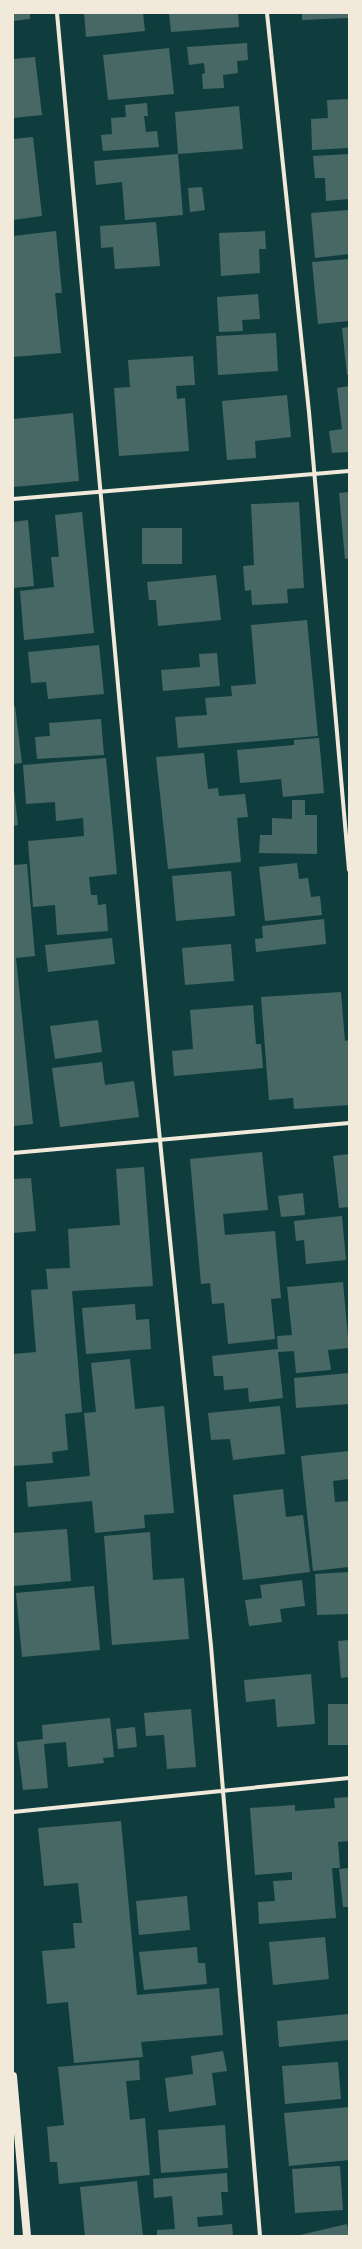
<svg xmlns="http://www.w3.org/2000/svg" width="362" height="2249" font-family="'PT Sans Narrow',sans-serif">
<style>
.building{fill:#486865}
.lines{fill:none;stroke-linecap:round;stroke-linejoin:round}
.minor{stroke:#f1e9da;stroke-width:4}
.secondary{stroke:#f1e9da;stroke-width:8}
</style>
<rect width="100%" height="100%" fill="#0f3d3e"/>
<path class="building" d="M 13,13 L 30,13 L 30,19 L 13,21 Z
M 84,13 L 143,13 L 145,31 L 86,37 Z
M 169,13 L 238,13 L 239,27 L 171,32 Z
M 302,13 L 349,13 L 349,18 L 302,20 Z
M 247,43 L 248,60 L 237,61 L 238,73 L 223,75 L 224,88 L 203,89 L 202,74 L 205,73 L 204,63 L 189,65 L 187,47 Z
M 169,48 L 174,94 L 108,100 L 103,55 Z
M 35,57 L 42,115 L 13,118 L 13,59 Z
M 349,99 L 349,148 L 312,150 L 311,119 L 328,118 L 327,100 Z
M 147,103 L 148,116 L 144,116 L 146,132 L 157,131 L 159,147 L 103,151 L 101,135 L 112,134 L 111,118 L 126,117 L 125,105 Z
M 239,106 L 243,149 L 178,154 L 175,112 Z
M 33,137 L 42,216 L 13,220 L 13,139 Z
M 178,154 L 183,215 L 125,220 L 122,182 L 96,185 L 94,161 Z
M 349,154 L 349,199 L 326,201 L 325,178 L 315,178 L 313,156 Z
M 202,187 L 205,210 L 190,212 L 188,188 Z
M 349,210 L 349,254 L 315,258 L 311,213 Z
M 156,222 L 160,266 L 115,269 L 113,247 L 101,248 L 100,226 Z
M 56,231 L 62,293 L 55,293 L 61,353 L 13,357 L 13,236 Z
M 265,231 L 266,249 L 259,249 L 260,273 L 221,276 L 219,233 Z
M 349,259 L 349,321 L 318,324 L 312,262 Z
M 258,294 L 260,319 L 242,320 L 243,331 L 219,332 L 217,297 Z
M 349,327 L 349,375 L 347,375 L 342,328 Z
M 276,333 L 278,371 L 218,375 L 216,336 Z
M 193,356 L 195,385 L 176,386 L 177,399 L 185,398 L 189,451 L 119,456 L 114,388 L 130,387 L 128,360 Z
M 349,386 L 349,452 L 332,453 L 329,431 L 342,429 L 337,388 Z
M 287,395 L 291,437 L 255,441 L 256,458 L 227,460 L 222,401 Z
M 73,413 L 79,481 L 13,487 L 13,419 Z
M 349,492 L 349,558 L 345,559 L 339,493 Z
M 299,502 L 304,588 L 287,589 L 288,603 L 252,605 L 251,590 L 245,591 L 243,566 L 254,565 L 251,504 Z
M 82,512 L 94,633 L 24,640 L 20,591 L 54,587 L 51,557 L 59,557 L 55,515 Z
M 28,520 L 34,586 L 13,588 L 13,522 Z
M 142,528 L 182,528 L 182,564 L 142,564 Z
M 216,575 L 221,620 L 158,626 L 156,600 L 149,600 L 147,582 Z
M 307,620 L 318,736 L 178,748 L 175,717 L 207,715 L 205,698 L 232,696 L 231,686 L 256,684 L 251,625 Z
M 99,645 L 104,694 L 48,699 L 46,682 L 31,683 L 28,652 Z
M 217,653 L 220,686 L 163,691 L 161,670 L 200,667 L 199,654 Z
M 15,706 L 22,763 L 13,764 L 13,707 Z
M 101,719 L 104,755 L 37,759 L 35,737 L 50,736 L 49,723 Z
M 319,738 L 324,793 L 283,797 L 281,779 L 240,783 L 237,750 L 294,745 L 294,740 Z
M 204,753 L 208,789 L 218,788 L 219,796 L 245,794 L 248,817 L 237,818 L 241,862 L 168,869 L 156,757 Z
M 106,758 L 117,874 L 89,877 L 91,895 L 97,895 L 98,905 L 106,904 L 108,931 L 57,935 L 55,905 L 33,907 L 28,841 L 84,836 L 83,818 L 56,821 L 55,802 L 26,804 L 23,765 Z
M 13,782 L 18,825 L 13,826 Z
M 292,800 L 305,800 L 305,815 L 317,815 L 317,854 L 259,853 L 260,835 L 272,835 L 272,818 L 292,819 Z
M 297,863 L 299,879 L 308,878 L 311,897 L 320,896 L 322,915 L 265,921 L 259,867 Z
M 27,864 L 35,956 L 16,958 L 33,1124 L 13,1126 L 13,865 Z
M 231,871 L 235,916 L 176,921 L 172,876 Z
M 324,919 L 326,944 L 256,952 L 255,939 L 263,938 L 262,926 Z
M 112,938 L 115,964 L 48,972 L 45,945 Z
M 231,944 L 234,981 L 185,985 L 182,948 Z
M 341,992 L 345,1041 L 349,1040 L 349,1105 L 294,1109 L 293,1098 L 269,1100 L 261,997 Z
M 253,1005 L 256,1044 L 261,1044 L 263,1068 L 174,1076 L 172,1051 L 193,1049 L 190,1010 Z
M 98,1020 L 102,1052 L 55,1059 L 50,1026 Z
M 102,1062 L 105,1085 L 134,1081 L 139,1117 L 60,1127 L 52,1068 Z
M 262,1152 L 268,1210 L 223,1214 L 225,1235 L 275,1231 L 281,1298 L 271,1299 L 275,1339 L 228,1344 L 224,1303 L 212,1304 L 210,1283 L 201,1284 L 190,1159 Z
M 349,1154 L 349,1207 L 339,1208 L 333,1156 Z
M 144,1167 L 153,1286 L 72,1291 L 82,1412 L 65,1414 L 68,1450 L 52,1452 L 53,1463 L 13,1466 L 13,1354 L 36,1352 L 31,1290 L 48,1289 L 46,1269 L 70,1268 L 68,1229 L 120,1225 L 116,1169 Z
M 31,1178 L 36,1231 L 13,1233 L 13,1179 Z
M 303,1193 L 305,1215 L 281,1217 L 278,1196 Z
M 342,1216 L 346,1260 L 306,1264 L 304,1240 L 296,1241 L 294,1221 Z
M 343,1282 L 349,1348 L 328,1350 L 331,1370 L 296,1373 L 294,1351 L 278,1352 L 283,1398 L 249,1402 L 248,1388 L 224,1390 L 223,1376 L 214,1376 L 212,1356 L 278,1349 L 277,1336 L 292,1335 L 287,1287 Z
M 135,1304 L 136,1320 L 149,1319 L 151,1349 L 86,1354 L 82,1308 Z
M 130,1359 L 135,1409 L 164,1406 L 174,1513 L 144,1515 L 145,1528 L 95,1533 L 92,1501 L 28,1507 L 26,1482 L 90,1476 L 84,1413 L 96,1412 L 91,1363 Z
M 349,1373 L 349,1404 L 296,1408 L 294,1378 Z
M 280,1406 L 285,1454 L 233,1460 L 230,1439 L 211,1440 L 208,1413 Z
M 349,1451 L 349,1479 L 333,1481 L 335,1502 L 349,1501 L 349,1567 L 313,1571 L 301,1456 Z
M 283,1489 L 286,1517 L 303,1515 L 310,1572 L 243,1580 L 233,1495 Z
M 67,1529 L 71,1581 L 14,1586 L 13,1533 Z
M 150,1532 L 153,1580 L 184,1578 L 189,1639 L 112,1645 L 104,1536 Z
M 349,1572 L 349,1614 L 317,1615 L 315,1574 Z
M 302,1580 L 305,1606 L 280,1609 L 282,1622 L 249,1626 L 245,1600 L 262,1598 L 260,1585 Z
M 94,1586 L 100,1650 L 22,1657 L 16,1593 Z
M 349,1640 L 349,1677 L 341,1678 L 338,1641 Z
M 311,1674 L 315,1724 L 277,1727 L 275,1699 L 246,1702 L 244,1680 Z
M 328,1704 L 349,1704 L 349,1745 L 328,1745 Z
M 191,1709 L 196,1767 L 167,1769 L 164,1735 L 146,1736 L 144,1713 Z
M 110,1718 L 114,1757 L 103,1758 L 104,1763 L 68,1767 L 66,1742 L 44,1744 L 48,1788 L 23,1790 L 17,1742 L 43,1739 L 42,1725 Z
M 135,1727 L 137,1747 L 118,1749 L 116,1729 Z
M 349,1797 L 349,1841 L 338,1842 L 340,1868 L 332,1868 L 336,1918 L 259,1924 L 258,1902 L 275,1901 L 273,1881 L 292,1880 L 292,1872 L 255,1875 L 250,1808 L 295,1805 L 295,1811 L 335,1808 L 334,1798 Z
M 121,1821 L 137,1995 L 219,1988 L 223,2035 L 141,2042 L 143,2057 L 74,2063 L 68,2002 L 47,2004 L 42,1951 L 75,1948 L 73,1923 L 82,1923 L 78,1883 L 44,1886 L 38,1828 Z
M 349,1868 L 349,1907 L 343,1907 L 339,1869 Z
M 187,1896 L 190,1930 L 139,1935 L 136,1901 Z
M 325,1937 L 329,1979 L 273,1985 L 269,1942 Z
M 197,1947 L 198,1963 L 205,1963 L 207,1984 L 144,1990 L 139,1952 Z
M 349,2014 L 349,2040 L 279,2047 L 277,2021 Z
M 223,2051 L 227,2071 L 212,2073 L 216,2105 L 169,2112 L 165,2078 L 193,2074 L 191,2056 Z
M 139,2060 L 140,2080 L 126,2081 L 130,2120 L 145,2118 L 150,2175 L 59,2184 L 57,2162 L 50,2162 L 47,2127 L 64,2125 L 58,2067 Z
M 338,2062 L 341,2099 L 285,2104 L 282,2066 Z
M 349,2107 L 349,2160 L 289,2166 L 284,2113 Z
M 225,2125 L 228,2168 L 161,2173 L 158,2130 Z
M 340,2166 L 343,2210 L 295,2213 L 292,2169 Z
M 227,2173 L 228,2192 L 221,2192 L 223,2215 L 197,2217 L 198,2227 L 232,2224 L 233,2236 L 157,2236 L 157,2230 L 175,2229 L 172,2196 L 154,2198 L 153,2179 Z
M 137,2181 L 143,2236 L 85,2236 L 80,2187 Z
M 347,2224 L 349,2236 L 300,2236 L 300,2235 Z"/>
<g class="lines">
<path class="minor" d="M 57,13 L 154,1081 L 211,1646 L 260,2236
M 267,13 L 309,412 L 349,870
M 13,499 L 349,471
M 13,1153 L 349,1123
M 13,1812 L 349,1778"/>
<path class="secondary" d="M 13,2076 L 27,2236"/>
</g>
<rect width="362" height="2249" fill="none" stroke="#f1e9da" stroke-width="28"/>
</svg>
